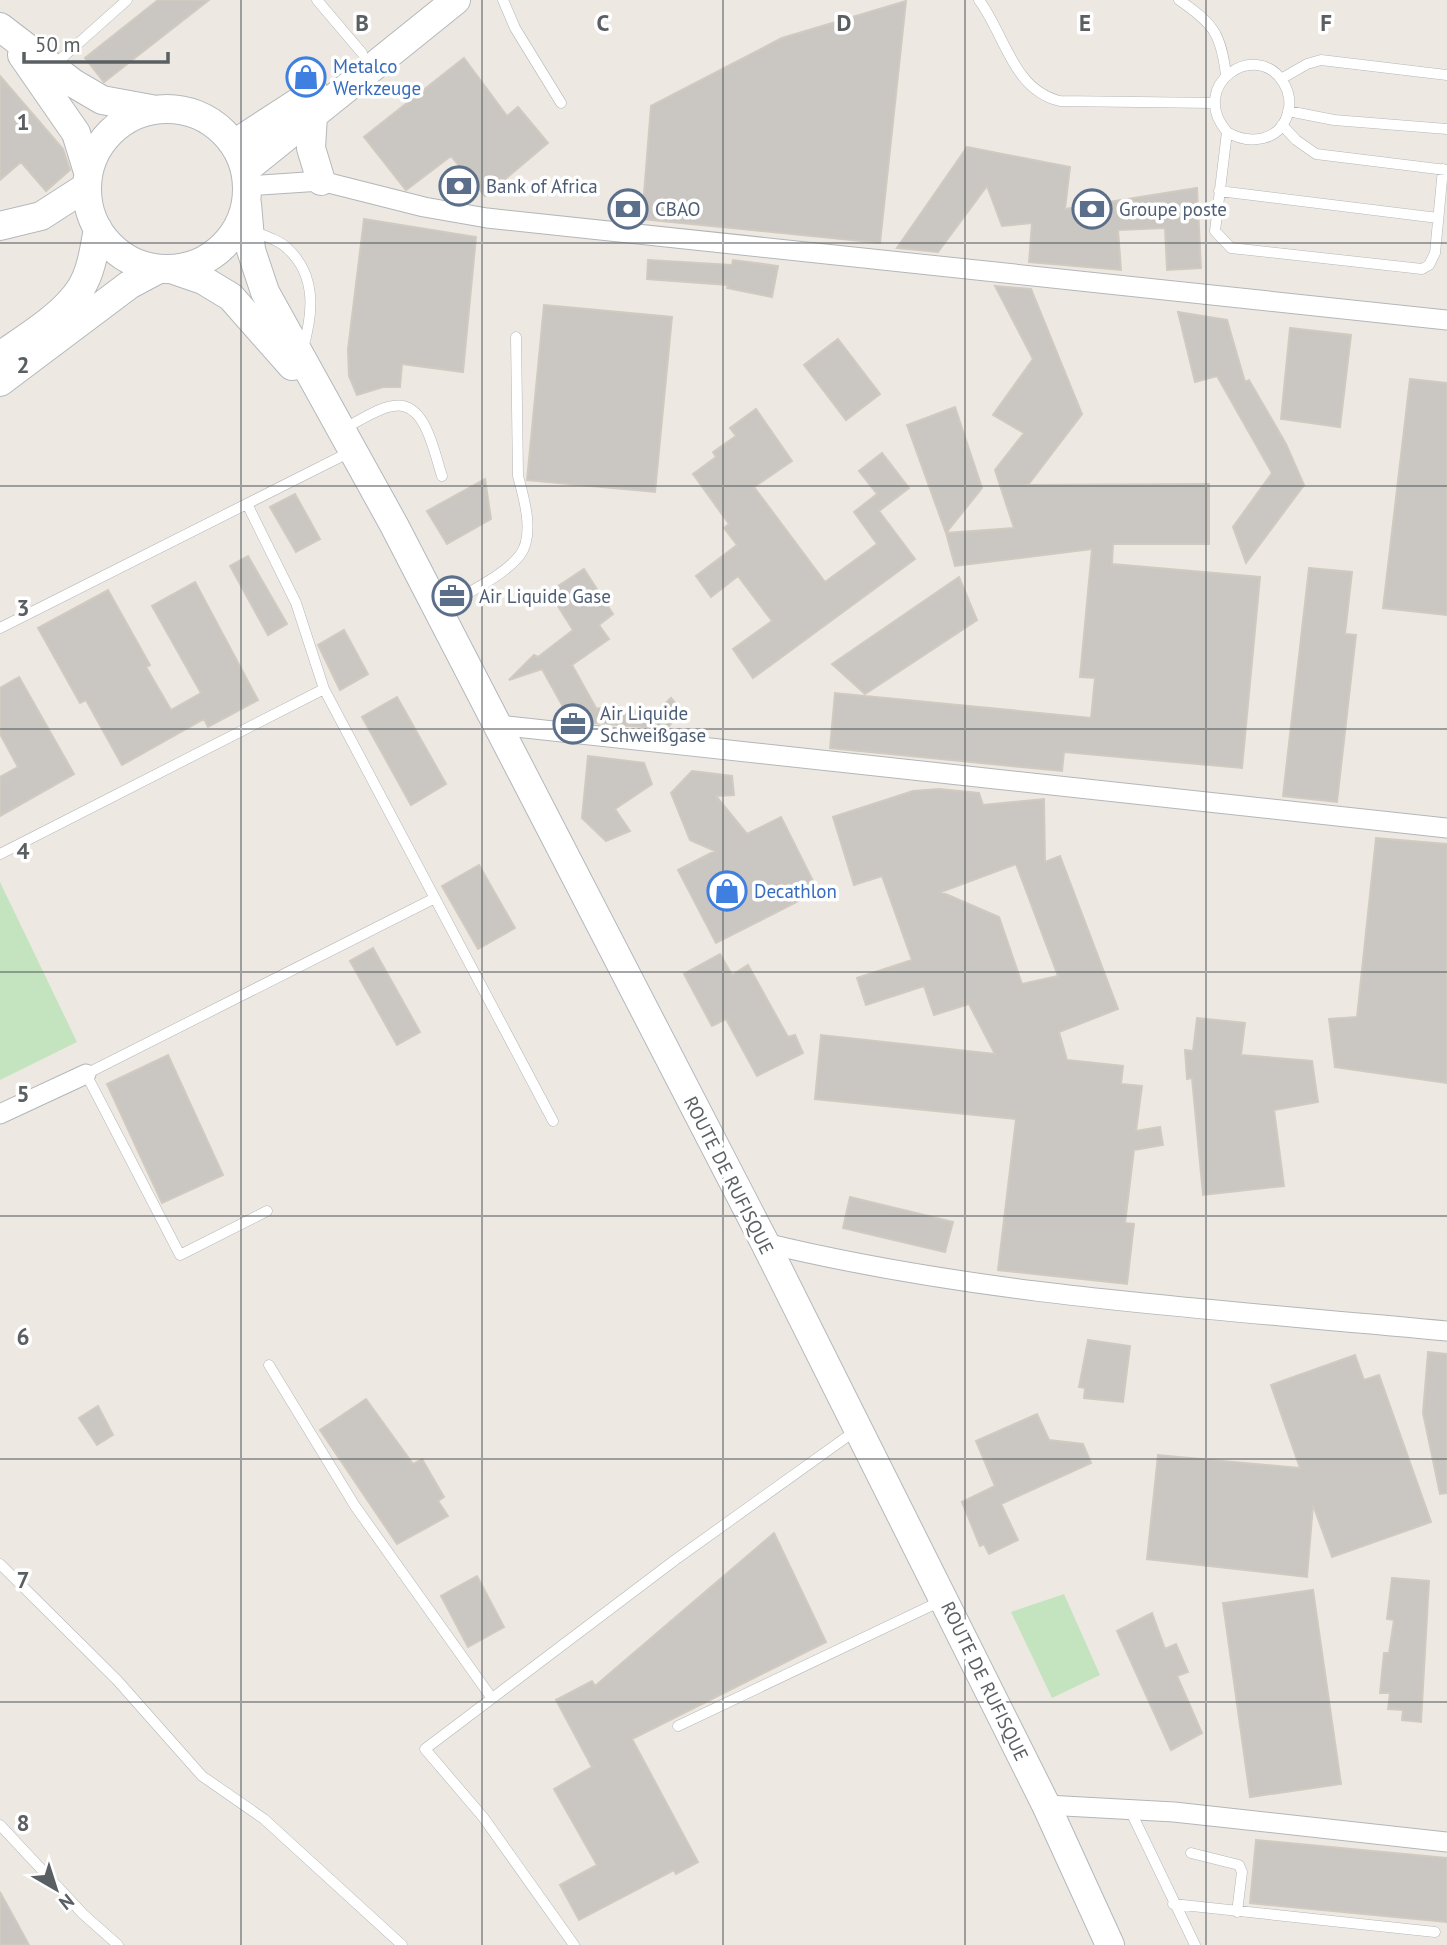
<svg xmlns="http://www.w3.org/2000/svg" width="1447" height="1945" font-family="'PT Sans',sans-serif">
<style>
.green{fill:#c4e4bf}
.building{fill:#cac6c1;stroke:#d1cac1;stroke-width:2;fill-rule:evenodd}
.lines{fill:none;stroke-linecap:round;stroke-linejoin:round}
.lane-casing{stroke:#b3b6b9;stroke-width:11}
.street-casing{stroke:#b3b6b9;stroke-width:21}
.secondary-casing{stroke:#b4b8bc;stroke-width:30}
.lane{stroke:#fff;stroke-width:10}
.street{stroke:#fff;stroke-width:19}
.secondary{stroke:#fff;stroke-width:28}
.grid{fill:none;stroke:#5a5f62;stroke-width:2;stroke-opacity:0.55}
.labels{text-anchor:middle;stroke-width:7;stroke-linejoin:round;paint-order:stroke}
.shop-label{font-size:19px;fill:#366cbe;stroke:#fff;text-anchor:start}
.service-label{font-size:19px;fill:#4e5e75;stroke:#fff;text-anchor:start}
.street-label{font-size:19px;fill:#5a5f62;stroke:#fff}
.grid-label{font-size:23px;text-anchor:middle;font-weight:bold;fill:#5a5f62;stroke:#fff;stroke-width:7;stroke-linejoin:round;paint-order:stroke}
</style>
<rect width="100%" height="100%" fill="#ede9e2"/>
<path class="green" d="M 0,882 L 77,1042 L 0,1080 Z
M 1064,1594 L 1100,1675 L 1052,1698 L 1011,1612 Z"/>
<path class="building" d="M 158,0 L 209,0 L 104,82 L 85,58 Z
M 906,1 L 880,243 L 642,219 L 651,106 L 782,38 Z
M 464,58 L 507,116 L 518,107 L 548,143 L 485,196 L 451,156 L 406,190 L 364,137 Z
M 0,76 L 63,149 L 70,170 L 46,191 L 21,162 L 0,180 Z
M 967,147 L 1070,167 L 1065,209 L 1197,188 L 1201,268 L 1167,270 L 1165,228 L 1118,230 L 1121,270 L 1029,262 L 1032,223 L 1002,226 L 987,186 L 938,252 L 897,248 Z
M 364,219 L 476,237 L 463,372 L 402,364 L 400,387 L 383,387 L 357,395 L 349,376 L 348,349 Z
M 648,260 L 732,265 L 733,260 L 778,266 L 772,297 L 727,288 L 728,285 L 647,279 Z
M 995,286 L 1031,289 L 1082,414 L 1028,485 L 1209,484 L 1209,544 L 1113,544 L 1112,564 L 1260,577 L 1242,768 L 1064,752 L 1062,771 L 830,748 L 835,693 L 1091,718 L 1095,678 L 1080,677 L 1092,549 L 955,566 L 946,533 L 1014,528 L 995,470 L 1024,433 L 993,415 L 1033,359 Z
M 544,305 L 672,317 L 655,492 L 527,480 Z
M 1178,312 L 1227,320 L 1245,382 L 1249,380 L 1286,444 L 1304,485 L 1246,563 L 1233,527 L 1272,473 L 1217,376 L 1195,382 Z
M 1290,328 L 1351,335 L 1340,427 L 1281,419 Z
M 838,339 L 880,394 L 846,420 L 804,365 Z
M 1410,379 L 1447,383 L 1447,615 L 1383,608 Z
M 955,407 L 982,488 L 946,533 L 907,425 Z
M 756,409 L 792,461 L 754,487 L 825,582 L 877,544 L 854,512 L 877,494 L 859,471 L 882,453 L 909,488 L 879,511 L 915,559 L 753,678 L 733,649 L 772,621 L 738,576 L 711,597 L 696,576 L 737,545 L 724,528 L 729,524 L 693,474 L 716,457 L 713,452 L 736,436 L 730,428 Z
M 485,479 L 491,519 L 447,544 L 427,511 Z
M 295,494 L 320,539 L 296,552 L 270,507 Z
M 248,556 L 287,624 L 268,635 L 230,566 Z
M 1309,568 L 1352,572 L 1345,634 L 1356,635 L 1337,802 L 1283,796 Z
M 584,569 L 613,614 L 599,625 L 609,639 L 572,665 L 596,708 L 656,712 L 671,698 L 683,712 L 666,729 L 571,721 L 542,669 L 509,680 L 534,655 L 538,657 L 573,630 L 549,592 Z
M 959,577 L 977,620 L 865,694 L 832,664 Z
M 195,582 L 258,700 L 208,727 L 204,719 L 122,765 L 86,700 L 80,703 L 38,628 L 108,590 L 150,665 L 146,667 L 171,710 L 201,693 L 152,606 Z
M 344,630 L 368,674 L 340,690 L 318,645 Z
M 19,677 L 74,774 L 0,816 L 0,777 L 18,767 L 0,734 L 0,688 Z
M 397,697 L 446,784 L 411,805 L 362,717 Z
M 588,756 L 644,763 L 652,784 L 615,809 L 630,831 L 606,841 L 582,818 Z
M 692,771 L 732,776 L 734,795 L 716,796 L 747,834 L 781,817 L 818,891 L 716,943 L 678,870 L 715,851 L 690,840 L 671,793 Z
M 939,789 L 979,793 L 983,805 L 1044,799 L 1045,862 L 1060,856 L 1118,1009 L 1059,1032 L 1067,1060 L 1123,1066 L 1121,1084 L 1142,1086 L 1136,1131 L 1160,1127 L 1163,1145 L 1134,1150 L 1125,1223 L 1134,1224 L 1127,1284 L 998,1270 L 1016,1119 L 815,1099 L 821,1035 L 995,1054 L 969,1004 L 934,1015 L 924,986 L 866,1005 L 857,978 L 912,960 L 882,876 L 854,885 L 833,817 L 913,791 ZM 1016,864 L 1058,976 L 1022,984 L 999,917 L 941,892 Z
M 1376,838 L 1447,844 L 1447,1083 L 1335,1067 L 1329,1019 L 1357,1017 Z
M 479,865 L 515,928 L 478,949 L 442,886 Z
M 373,948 L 420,1032 L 397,1045 L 350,961 Z
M 720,954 L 732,975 L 748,965 L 788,1037 L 795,1035 L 803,1053 L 757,1076 L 726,1019 L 712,1026 L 684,974 Z
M 1197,1018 L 1245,1023 L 1241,1055 L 1312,1061 L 1318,1102 L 1274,1110 L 1284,1186 L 1203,1195 L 1192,1078 L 1187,1079 L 1185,1050 L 1193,1051 Z
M 168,1055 L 223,1175 L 162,1203 L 107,1084 Z
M 850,1197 L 953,1222 L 945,1252 L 843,1228 Z
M 1088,1340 L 1130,1346 L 1123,1402 L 1084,1398 L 1085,1388 L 1079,1387 Z
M 1428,1352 L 1447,1354 L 1447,1493 L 1440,1494 L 1423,1413 Z
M 1355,1355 L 1364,1380 L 1379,1375 L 1431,1522 L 1332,1557 L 1313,1505 L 1307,1577 L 1147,1559 L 1158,1455 L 1300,1468 L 1271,1385 Z
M 366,1399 L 413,1464 L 422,1459 L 444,1497 L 438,1501 L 448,1516 L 397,1544 L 320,1430 Z
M 98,1406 L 113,1435 L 97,1445 L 79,1418 Z
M 1037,1414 L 1049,1440 L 1083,1444 L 1091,1463 L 1001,1504 L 1018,1540 L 989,1554 L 984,1544 L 980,1546 L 962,1502 L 995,1486 L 976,1441 Z
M 774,1533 L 826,1642 L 632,1739 L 698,1862 L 676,1874 L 674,1870 L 579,1920 L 560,1885 L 597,1865 L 554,1789 L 592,1767 L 556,1700 L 592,1681 L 595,1686 Z
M 477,1576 L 504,1627 L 468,1647 L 441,1596 Z
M 1392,1578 L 1429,1581 L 1421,1722 L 1402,1720 L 1403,1710 L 1388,1709 L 1390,1693 L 1380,1693 L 1384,1653 L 1389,1653 L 1394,1620 L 1387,1619 Z
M 1313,1590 L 1341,1784 L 1250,1797 L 1223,1603 Z
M 1152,1613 L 1165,1649 L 1176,1644 L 1188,1672 L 1177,1676 L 1202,1733 L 1171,1750 L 1117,1631 Z
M 1256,1840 L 1447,1858 L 1447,1922 L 1250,1903 Z
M 0,1892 L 29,1945 L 0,1945 Z"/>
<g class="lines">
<g class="lane-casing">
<path id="lane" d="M 317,0 L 362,53
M 503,0 L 515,28 L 561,103
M 979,0 C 1005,35 1013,90 1060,101 L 1214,103
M 1179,0 C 1214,24 1221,34 1226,75
M 54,65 L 127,0
M 1281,79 L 1307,64 L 1321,60 L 1447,75
M 1288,111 L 1334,120 L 1447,129
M 1282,125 L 1296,140 L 1316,154 L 1446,170
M 1227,132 C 1249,145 1280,142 1288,113 C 1291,103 1289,91 1283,82 C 1256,39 1187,85 1227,132 L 1215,231 L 1231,248 L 1422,269 L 1429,265 L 1435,253 L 1443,169
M 1219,191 L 1438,218
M 253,231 C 264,236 280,240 288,249 C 317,276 313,314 303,348
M 343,429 C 358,422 377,408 393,406 C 426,400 434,453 442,476
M 247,504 L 296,603 L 324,689 L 553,1121
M 439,609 C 462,596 504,576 520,555 C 535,535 524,498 518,476 L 516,337
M 0,628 L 350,452
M 0,854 L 324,689
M 267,1211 L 180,1255 L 86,1074 L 435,898
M 269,1365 L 355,1506 L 491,1697
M 0,1564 L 117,1680 L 202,1776 L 264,1819 L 402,1945
M 678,1726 L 941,1601
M 1130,1810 L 1195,1945
M 0,1825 L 83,1914 L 118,1945
M 1191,1853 L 1239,1865 L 1242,1872 L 1237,1912
M 1173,1904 L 1435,1932
M 574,1945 L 483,1817 L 425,1749 L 675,1560 L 855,1431"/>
</g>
<g class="street-casing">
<path id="street" d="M 248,186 L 321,181 L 424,207 L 487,218 L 1447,320
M 498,725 L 1447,828
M 0,1114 L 86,1074
M 765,1243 C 987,1297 1219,1309 1447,1331
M 1046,1805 L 1174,1812 L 1447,1842"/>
</g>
<g class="secondary-casing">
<path id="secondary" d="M 0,27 L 73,83 L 102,100 L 151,109
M 22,55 L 76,133 L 88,172
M87 189a80 80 0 1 1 160 0a80 80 0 1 1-160 0Z
M 313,115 L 311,148 L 321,181
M 234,144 L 314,92
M 246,169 L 456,0
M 247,204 L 251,250 L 265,292 L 394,525 L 765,1243 L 1046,1805 L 1110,1945
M 0,226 L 41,216 L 86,187
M 171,269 L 203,280 L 231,297 L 292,366
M 0,356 C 27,337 63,316 81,288 C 92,270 94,249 98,229
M 0,382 L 129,285 L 159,269"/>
</g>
<use href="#lane" class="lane"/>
<use href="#street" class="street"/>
<use href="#secondary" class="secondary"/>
</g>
<path class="grid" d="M 241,0 L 241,1945M 482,0 L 482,1945M 723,0 L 723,1945M 965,0 L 965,1945M 1206,0 L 1206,1945M 0,243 L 1447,243M 0,486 L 1447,486M 0,729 L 1447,729M 0,972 L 1447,972M 0,1216 L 1447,1216M 0,1459 L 1447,1459M 0,1702 L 1447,1702"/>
<defs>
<g id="shop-ring" transform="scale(2.0125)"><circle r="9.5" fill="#fff" stroke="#3f7fe0" stroke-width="1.5"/><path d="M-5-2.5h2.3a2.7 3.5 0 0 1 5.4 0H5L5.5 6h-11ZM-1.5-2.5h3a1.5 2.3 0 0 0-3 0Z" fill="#3f7fe0"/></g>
<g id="bank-ring" transform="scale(2.0125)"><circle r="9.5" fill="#fff" stroke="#5c6f8a" stroke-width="1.5"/><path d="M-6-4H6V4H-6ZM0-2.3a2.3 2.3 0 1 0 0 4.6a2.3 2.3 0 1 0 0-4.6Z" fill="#5c6f8a"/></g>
<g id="office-ring" transform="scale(2.0125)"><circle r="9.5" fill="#fff" stroke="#5c6f8a" stroke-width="1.5"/><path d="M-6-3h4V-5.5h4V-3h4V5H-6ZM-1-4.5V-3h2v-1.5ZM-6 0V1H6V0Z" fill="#5c6f8a"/></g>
</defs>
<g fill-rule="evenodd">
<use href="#shop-ring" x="306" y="77"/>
<use href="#bank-ring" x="459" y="186"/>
<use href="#bank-ring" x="628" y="209"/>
<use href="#bank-ring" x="1092" y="209"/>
<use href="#office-ring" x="452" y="596"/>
<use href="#office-ring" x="573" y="724"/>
<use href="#shop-ring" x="727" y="891"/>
</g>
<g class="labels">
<g class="shop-label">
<text x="333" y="73">Metalco<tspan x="333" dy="22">Werkzeuge</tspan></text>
<text x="754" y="898">Decathlon</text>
</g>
<g class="service-label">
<text x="486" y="193">Bank of Africa</text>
<text x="655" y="216">CBAO</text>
<text x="1119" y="216">Groupe poste</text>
<text x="479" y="603">Air Liquide Gase</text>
<text x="600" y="720">Air Liquide<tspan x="600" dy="22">Schweißgase</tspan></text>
</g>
<g class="street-label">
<text transform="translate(729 1175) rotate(63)" y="7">ROUTE DE RUFISQUE</text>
<text transform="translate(985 1681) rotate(64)" y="7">ROUTE DE RUFISQUE</text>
</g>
</g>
<g class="grid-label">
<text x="362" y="31">B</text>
<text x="603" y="31">C</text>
<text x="844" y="31">D</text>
<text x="1085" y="31">E</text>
<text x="1326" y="31">F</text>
<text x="23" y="130">1</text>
<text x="23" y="373">2</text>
<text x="23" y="616">3</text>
<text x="23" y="859">4</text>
<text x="23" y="1102">5</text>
<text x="23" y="1345">6</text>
<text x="23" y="1588">7</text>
<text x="23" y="1831">8</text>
</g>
<g transform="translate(56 1889) rotate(141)" stroke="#ffffff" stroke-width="5" paint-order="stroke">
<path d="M0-5L12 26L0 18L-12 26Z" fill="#5a5f62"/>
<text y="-10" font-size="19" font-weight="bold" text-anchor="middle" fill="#5a5f62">N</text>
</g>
<path d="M24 52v10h144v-10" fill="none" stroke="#5a5f62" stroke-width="3.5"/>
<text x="35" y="52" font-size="21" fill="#5a5f62" stroke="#ffffff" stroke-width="5" paint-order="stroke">50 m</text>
</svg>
